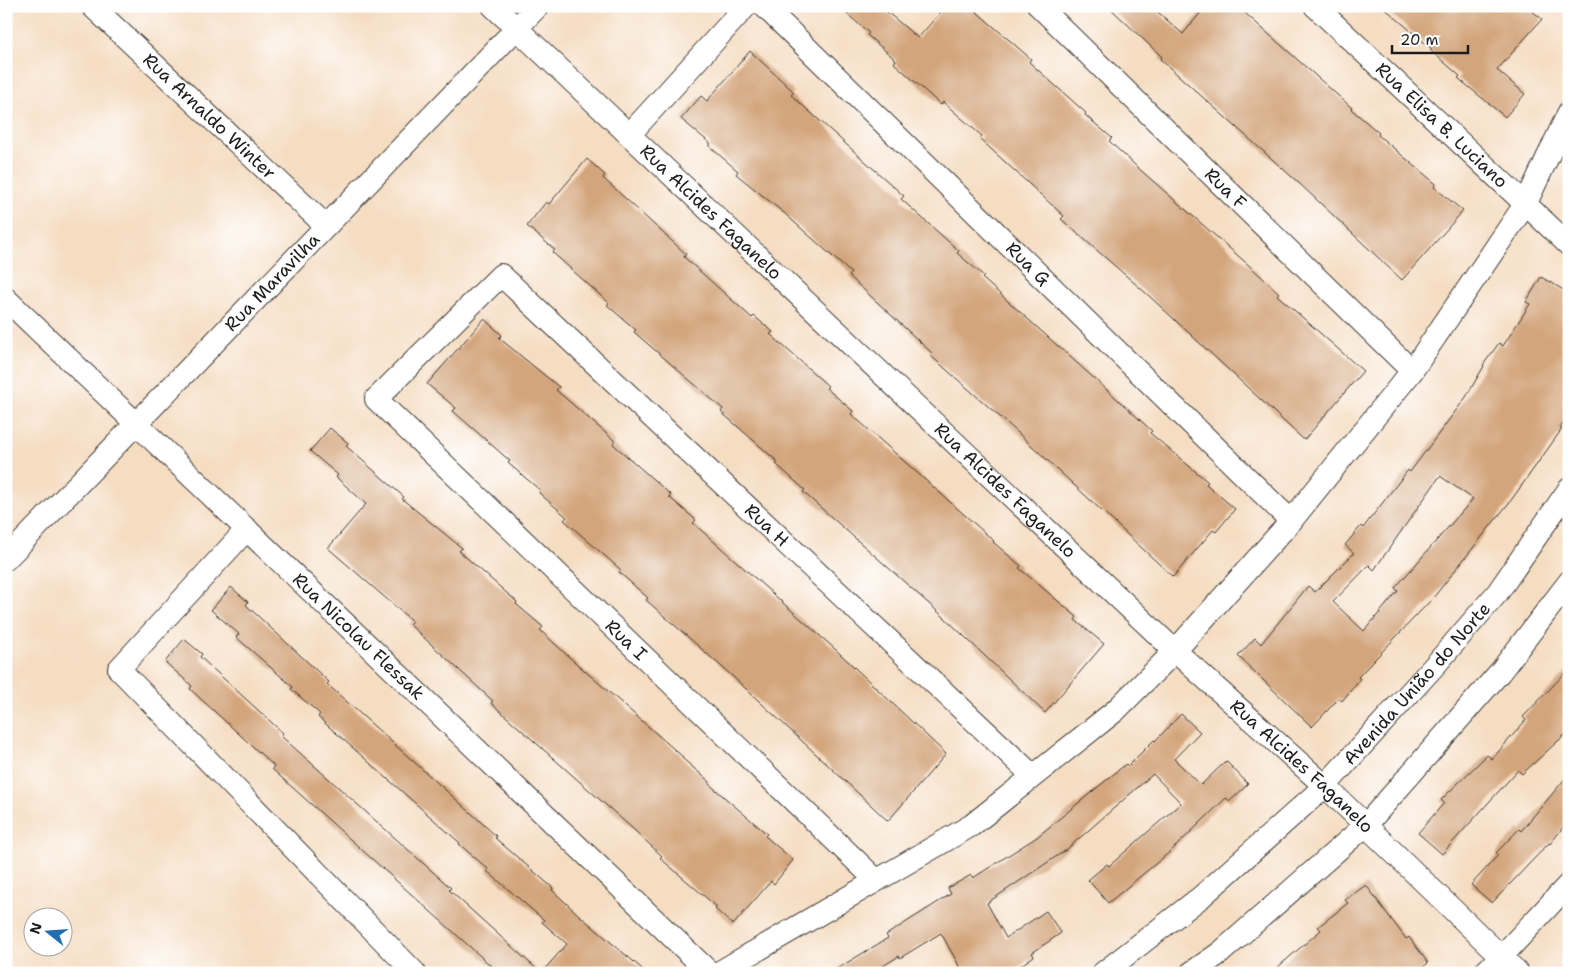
<svg xmlns="http://www.w3.org/2000/svg" width="1575" height="979" font-family="'Shantell Sans',sans-serif">
<style>
.building{fill:#d3a57b;fill-rule:evenodd}
.lines{fill:none;stroke-linecap:round;stroke-linejoin:round}
.minor-casing{stroke:#3d3935;stroke-width:24}
.minor{stroke:#fff;stroke-width:22}
.labels{text-anchor:middle;stroke-width:4.5;stroke-linejoin:round;paint-order:stroke}
.street-label{font-size:18px;fill:#1c1c1c;stroke:#fff}
</style>
<rect width="100%" height="100%" fill="#fff"/>
<filter id="ink" filterUnits="userSpaceOnUse"><feTurbulence type="fractalNoise" baseFrequency=".02" numOctaves="2"/><feDisplacementMap in="SourceGraphic" scale="10" xChannelSelector="R" yChannelSelector="G"/><feConvolveMatrix kernelMatrix="1 2 1 2 8 2 1 2 1" color-interpolation-filters="sRGB"/></filter>
<filter id="wash" filterUnits="userSpaceOnUse"><feTurbulence type="fractalNoise" baseFrequency=".0096" numOctaves="4" result="noise"/><feDisplacementMap in="SourceGraphic" scale="20" xChannelSelector="R" yChannelSelector="G"/><feGaussianBlur stdDeviation="1.12" result="paint"/><feColorMatrix in="noise" values="0 0 0 0 0 0 0 0 0 0 0 0 0 0 0 0 0 1.4 0 .05"/><feComposite in="paint" operator="in"/></filter>
<g filter="url(#wash)">
<rect width="100%" height="100%" fill="#f5ddc2"/>
<g id="blocks">
<path class="building" d="M 838,6 L 880,6 L 918,38 L 946,6 L 970,6 L 1031,59 L 1029,62 L 1086,113 L 1085,115 L 1112,138 L 1109,141 L 1137,167 L 1252,268 L 1279,293 L 1277,295 L 1363,371 L 1304,440 L 1147,294 L 1061,219 L 1064,216 L 980,139 L 982,136 L 943,102 L 941,105 L 923,89 L 894,63 L 896,60 L 867,35 L 869,33 Z
M 1108,6 L 1151,6 L 1183,34 L 1206,6 L 1237,6 L 1352,108 L 1351,109 L 1379,133 L 1378,135 L 1436,184 L 1434,187 L 1463,211 L 1402,280 L 1301,185 L 1160,59 L 1162,57 Z
M 1382,6 L 1526,6 L 1542,19 L 1497,70 L 1525,94 L 1505,117 L 1458,78 L 1460,76 L 1430,50 L 1432,49 Z
M 750,51 L 794,92 L 791,95 L 904,196 L 901,199 L 959,251 L 957,253 L 984,276 L 982,278 L 1125,406 L 1152,431 L 1150,433 L 1208,482 L 1206,484 L 1235,509 L 1216,532 L 1213,530 L 1173,577 L 1016,431 L 931,356 L 933,354 L 849,276 L 851,273 L 784,213 L 736,174 L 738,171 L 709,146 L 711,144 L 681,119 L 701,96 L 707,101 Z
M 587,159 L 605,175 L 603,178 L 686,254 L 684,257 L 752,318 L 754,316 L 773,332 L 770,334 L 828,386 L 826,388 L 853,411 L 851,414 L 994,541 L 993,542 L 1021,566 L 1019,568 L 1077,617 L 1075,620 L 1104,644 L 1045,713 L 945,618 L 803,492 L 805,490 L 776,464 L 778,462 L 721,412 L 723,409 L 634,332 L 636,330 L 607,305 L 609,303 L 552,252 L 555,250 L 527,226 L 546,202 L 549,204 Z
M 1541,277 L 1569,293 L 1569,415 L 1560,428 L 1562,429 L 1512,499 L 1433,598 L 1358,677 L 1360,679 L 1342,701 L 1339,698 L 1312,727 L 1238,656 L 1255,638 L 1261,644 L 1308,586 L 1315,592 L 1354,553 L 1345,545 L 1361,526 L 1363,528 L 1408,470 L 1410,472 L 1466,397 L 1484,366 L 1483,365 L 1499,343 L 1503,346 L 1530,304 L 1526,302 ZM 1440,476 L 1473,499 L 1395,588 L 1398,591 L 1364,631 L 1333,602 L 1369,565 L 1374,570 Z
M 484,319 L 502,335 L 499,338 L 559,387 L 556,390 L 615,441 L 613,444 L 671,495 L 669,497 L 696,520 L 693,523 L 836,650 L 946,754 L 888,821 L 731,675 L 646,600 L 648,598 L 619,572 L 621,570 L 564,520 L 567,517 L 539,493 L 541,491 L 508,463 L 510,461 L 453,411 L 456,408 L 427,384 Z
M 330,428 L 348,443 L 346,446 L 404,497 L 402,499 L 462,548 L 459,551 L 517,602 L 516,604 L 543,627 L 540,630 L 568,656 L 683,757 L 682,758 L 710,782 L 709,784 L 767,834 L 765,836 L 793,860 L 774,884 L 771,881 L 733,925 L 715,909 L 717,907 L 660,858 L 662,856 L 633,829 L 491,703 L 493,701 L 409,624 L 412,621 L 328,548 L 366,504 L 336,477 L 338,475 L 310,451 Z
M 231,587 L 248,602 L 246,605 L 329,682 L 327,684 L 470,812 L 497,837 L 495,838 L 553,888 L 552,890 L 580,916 L 647,973 L 541,973 L 567,944 L 542,922 L 544,920 L 487,871 L 488,869 L 459,844 L 460,843 L 318,717 L 320,714 L 291,689 L 293,687 L 236,637 L 239,634 L 211,610 Z
M 184,639 L 202,654 L 200,657 L 283,733 L 281,736 L 424,864 L 451,888 L 449,890 L 541,973 L 499,973 L 272,769 L 274,766 L 190,689 L 192,686 L 165,662 Z
M 1569,669 L 1569,731 L 1522,774 L 1518,770 L 1442,854 L 1418,833 L 1444,803 L 1441,800 L 1487,755 L 1492,759 L 1526,720 L 1523,717 Z
M 1181,714 L 1200,732 L 1174,759 L 1201,785 L 1226,761 L 1248,784 L 1230,801 L 1226,798 L 1171,851 L 1108,903 L 1088,880 L 1107,864 L 1109,866 L 1181,803 L 1153,774 L 1066,850 L 987,903 L 1006,938 L 1046,911 L 1061,933 L 1032,953 L 1034,956 L 1010,973 L 963,973 L 941,933 L 900,958 L 899,956 L 872,973 L 830,973 L 888,938 L 886,935 L 951,894 L 948,888 L 971,875 L 973,878 L 1037,837 L 1126,764 L 1128,766 L 1154,740 L 1155,741 Z
M 1569,774 L 1569,820 L 1550,844 L 1549,843 L 1492,903 L 1471,885 L 1498,855 L 1496,853 L 1519,829 L 1521,831 Z
M 1366,885 L 1406,939 L 1409,937 L 1428,963 L 1416,973 L 1271,973 L 1321,930 L 1318,927 L 1348,903 L 1345,900 Z"/>
</g>
</g>
<g filter="url(#ink)">
<use href="#blocks" fill-opacity="0" stroke="#3d3935" stroke-width="1"/>
<g class="lines">
<g class="minor-casing">
<g id="minor">
<path id="s1" d="M 92,6 L 326,226"/>
<path id="s2" d="M 493,6 L 1175,651 L 1325,786 L 1518,973"/>
<path id="s3" d="M 764,6 L 1291,521"/>
<path id="s4" d="M 1039,6 L 1412,371"/>
<path id="s5" d="M 1315,6 L 1569,245"/>
<path d="M 629,135 L 746,6"/>
<path id="s6" d="M 6,299 L 710,973"/>
<path d="M 247,529 L 119,669 L 415,973"/>
<path id="s7" d="M 6,559 L 538,6"/>
<path id="s8" d="M 876,880 L 376,399 L 501,275 L 1033,776"/>
<path d="M 718,973 L 972,825 L 1115,711 L 1175,651 L 1291,521 L 1412,371 L 1526,203 L 1569,112"/>
<path id="s9" d="M 1103,973 L 1201,897 L 1325,786 L 1436,664 L 1498,592 L 1569,489"/>
<path d="M 1191,973 L 1220,953 L 1366,825 L 1500,672 L 1569,582"/>
<path d="M 1484,973 L 1502,956 L 1569,884"/>
</g>
</g>
<use href="#minor" class="minor"/>
</g>
</g>
<g class="labels">
<g class="street-label">
<text dy="6" stroke="none"><textPath href="#s1" startOffset="161">Rua Arnaldo Winter</textPath></text>
<text dy="6" stroke="none"><textPath href="#s5" startOffset="174">Rua Elisa B. Luciano</textPath></text>
<text dy="6" stroke="none"><textPath href="#s4" startOffset="261">Rua F</textPath></text>
<text dy="6" stroke="none"><textPath href="#s2" startOffset="300">Rua Alcides Faganelo</textPath></text>
<text dy="6" stroke="none"><textPath href="#s3" startOffset="369">Rua G</textPath></text>
<text dy="6" stroke="none"><textPath href="#s7" startOffset="384">Rua Maravilha</textPath></text>
<text dy="6" stroke="none"><textPath href="#s2" startOffset="705">Rua Alcides Faganelo</textPath></text>
<text dy="6" stroke="none"><textPath href="#s8" startOffset="1235">Rua H</textPath></text>
<text dy="6" stroke="none"><textPath href="#s6" startOffset="488">Rua Nicolau Flessak</textPath></text>
<text transform="translate(626 640) rotate(44)" y="6">Rua I</text>
<text dy="6" stroke="none"><textPath href="#s9" startOffset="428">Avenida União do Norte</textPath></text>
<text dy="6" stroke="none"><textPath href="#s2" startOffset="1110">Rua Alcides Faganelo</textPath></text>
</g>
</g>
<rect width="1575" height="979" fill="none" stroke="#fff" stroke-width="25"/>
<g transform="translate(48 932) rotate(287)"><circle r="24" fill="#ffffff" stroke="#a4a4a4"/>
<path d="M0-4L9 19L0 12L-9 19Z" fill="#1f6fb2"/>
<text y="-8" font-size="14" font-weight="bold" text-anchor="middle" fill="#1c1c1c">N</text>
</g>
<path d="M1392 45v8h76v-8" fill="none" stroke="#1c1c1c" stroke-width="2.5"/>
<text x="1400" y="45" font-size="15" fill="#1c1c1c" stroke="#ffffff" stroke-width="4" paint-order="stroke">20 m</text>
</svg>
